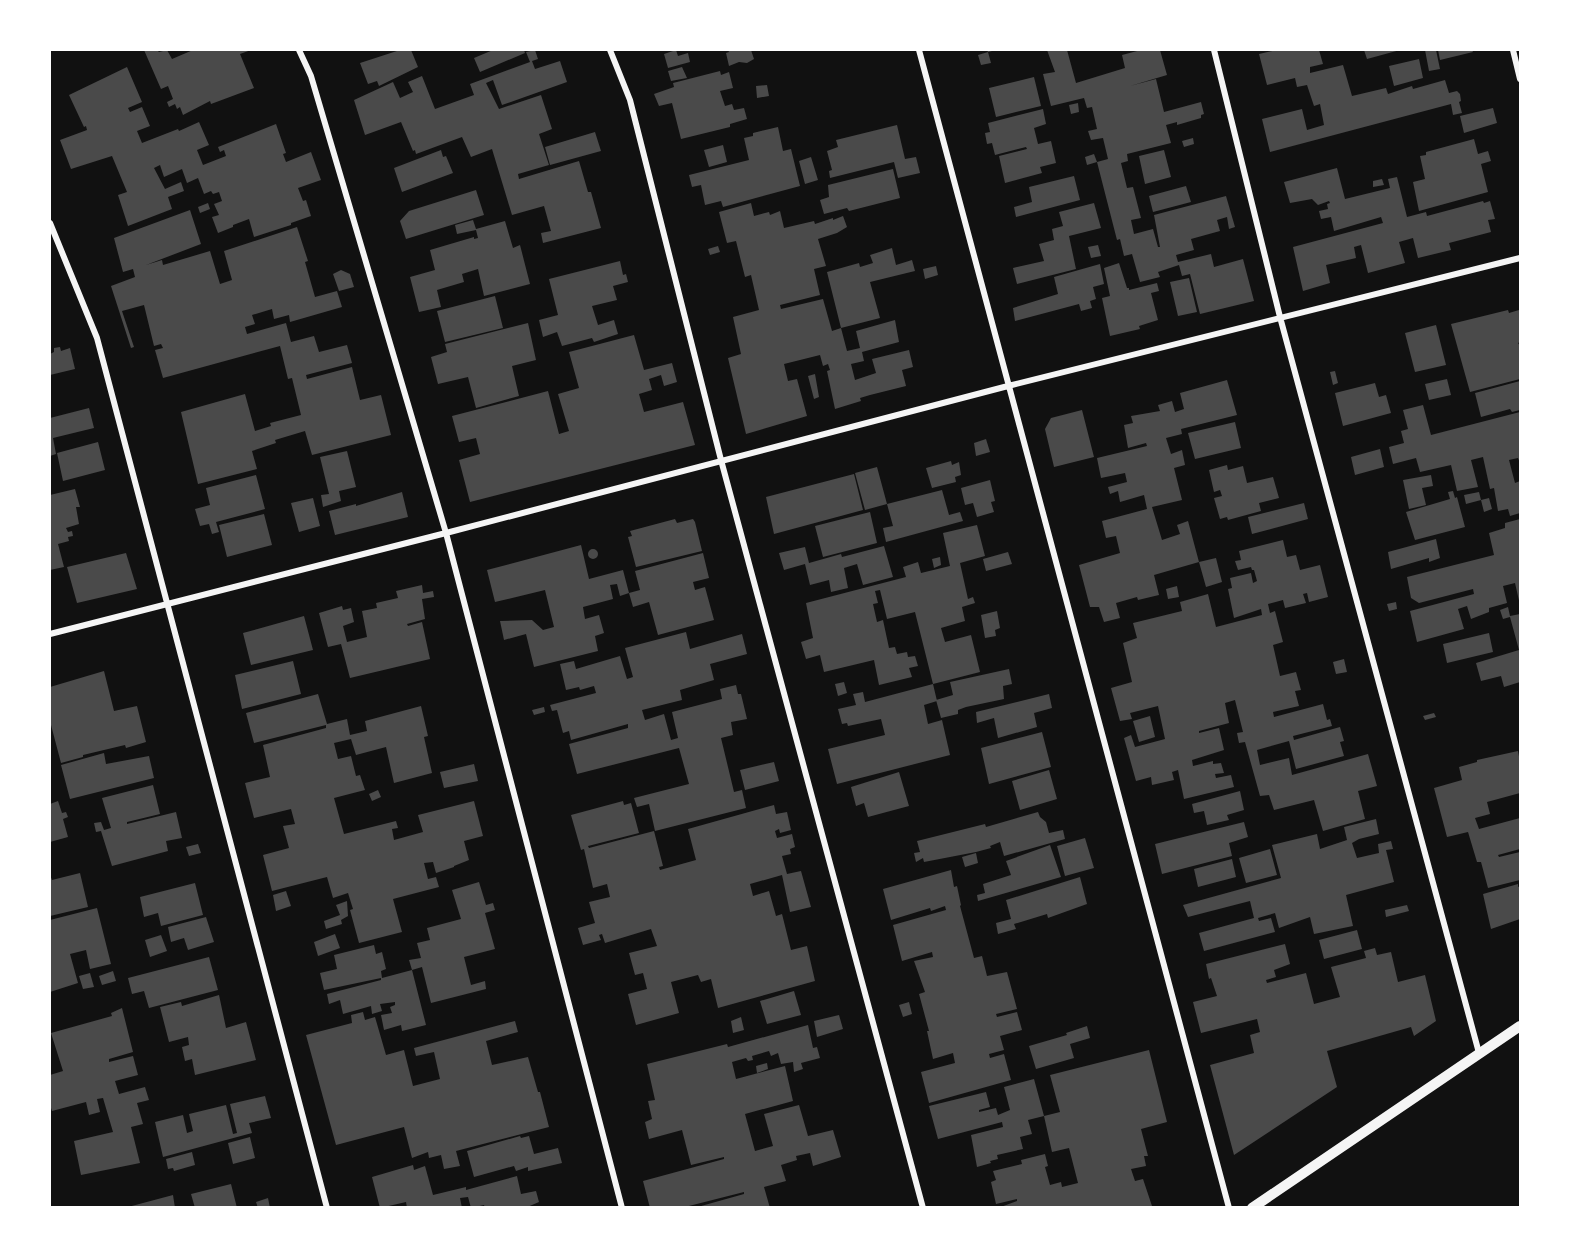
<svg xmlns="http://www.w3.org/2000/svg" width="1570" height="1257" font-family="Inter,sans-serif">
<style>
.building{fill:#4a4a4a}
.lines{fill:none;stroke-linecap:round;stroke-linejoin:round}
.minor{stroke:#f5f5f5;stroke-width:6}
.tertiary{stroke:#f5f5f5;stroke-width:10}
</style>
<rect width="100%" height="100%" fill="#111"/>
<path class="building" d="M 144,50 L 157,50 L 159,52 L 167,50 L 172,59 L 193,50 L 251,50 L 240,54 L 254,88 L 211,104 L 210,101 L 183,115 L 180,107 L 177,109 L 175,104 L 169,107 L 167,102 L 173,99 L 168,86 L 161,89 Z
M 400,50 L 411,50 L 418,67 L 379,86 L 377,81 L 368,84 L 360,63 Z
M 493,50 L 524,50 L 525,53 L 480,72 L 474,58 Z
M 535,50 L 538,59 L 532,61 L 535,69 L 560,61 L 567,82 L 502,105 L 493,80 L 486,83 L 499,109 L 541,95 L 552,129 L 539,134 L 549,165 L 518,174 L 519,179 L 579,161 L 588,192 L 591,192 L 601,228 L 543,243 L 541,233 L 551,231 L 544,206 L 512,215 L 492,149 L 471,157 L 462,137 L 416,154 L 415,150 L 413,151 L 401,122 L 365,135 L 354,100 L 393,82 L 400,98 L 413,92 L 408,82 L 422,76 L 435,109 L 474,95 L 470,84 L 530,62 L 526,52 Z
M 676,50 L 678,56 L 688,53 L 690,62 L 668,68 L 664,54 Z
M 728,50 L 751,50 L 754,59 L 747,63 L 739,62 L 729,66 L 726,53 L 729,52 Z
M 987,50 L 996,50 L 988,52 L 991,63 L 981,65 L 978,55 L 988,52 Z
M 1047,50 L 1067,50 L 1076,83 L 1125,68 L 1122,55 L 1141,50 L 1160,50 L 1167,75 L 1130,86 L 1156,79 L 1164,112 L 1201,102 L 1204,114 L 1201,115 L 1201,118 L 1177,125 L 1177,122 L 1166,125 L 1171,143 L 1127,154 L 1128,161 L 1121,163 L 1127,188 L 1133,187 L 1141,218 L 1131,220 L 1134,234 L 1153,229 L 1158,247 L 1160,247 L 1154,215 L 1226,196 L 1235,227 L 1229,229 L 1227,217 L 1217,220 L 1220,231 L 1191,239 L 1194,250 L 1176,255 L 1178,262 L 1211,254 L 1214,267 L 1243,259 L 1254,301 L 1200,314 L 1190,274 L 1182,276 L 1179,265 L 1158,272 L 1160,277 L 1140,282 L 1132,254 L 1124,256 L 1120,239 L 1117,240 L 1097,162 L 1087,165 L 1085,157 L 1094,154 L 1097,162 L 1108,159 L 1103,138 L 1091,140 L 1088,131 L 1097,129 L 1092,107 L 1087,108 L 1084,98 L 1051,106 L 1043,74 L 1055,72 Z
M 1277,50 L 1292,50 L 1292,51 L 1319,50 L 1323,64 L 1310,67 L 1310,73 L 1343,65 L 1352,96 L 1386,88 L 1388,94 L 1412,86 L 1413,89 L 1445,80 L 1449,93 L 1457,91 L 1460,94 L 1461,101 L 1459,102 L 1462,113 L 1453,115 L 1451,104 L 1270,152 L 1262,119 L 1302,109 L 1307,130 L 1324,125 L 1320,104 L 1314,106 L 1307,85 L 1297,87 L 1295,78 L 1267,85 L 1259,54 Z
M 1364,50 L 1400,50 L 1367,59 Z
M 1425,50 L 1436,50 L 1440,69 L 1429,71 Z
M 1438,50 L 1472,50 L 1473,52 L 1440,60 Z
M 1419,59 L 1423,78 L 1394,86 L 1389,66 Z
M 127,67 L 142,102 L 128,108 L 130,112 L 142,107 L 150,126 L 137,131 L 142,143 L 178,129 L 179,131 L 199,122 L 209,145 L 197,150 L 203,165 L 226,156 L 224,150 L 220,152 L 218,147 L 276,124 L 286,153 L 283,154 L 286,162 L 311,152 L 321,180 L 298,188 L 303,201 L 306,200 L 311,216 L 291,223 L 291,225 L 254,237 L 249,219 L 233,225 L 233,227 L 218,233 L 212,217 L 219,215 L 214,204 L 222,201 L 219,192 L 213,194 L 211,191 L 204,194 L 198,178 L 187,183 L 182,169 L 164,177 L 160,165 L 154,168 L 165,189 L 181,182 L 184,191 L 168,197 L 172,209 L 128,226 L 118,195 L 127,192 L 112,156 L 71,169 L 60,140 L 87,130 L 86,126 L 84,127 L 69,95 Z
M 682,67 L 687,78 L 671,81 L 668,71 Z
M 720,71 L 721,75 L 729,72 L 733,88 L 720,91 L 725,106 L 732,104 L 734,110 L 744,108 L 747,119 L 730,124 L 730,127 L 681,139 L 672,103 L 659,106 L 654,94 L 674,87 L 673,83 Z
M 1034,77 L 1041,106 L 996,117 L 989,88 Z
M 767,85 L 769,96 L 757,98 L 756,86 Z
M 1078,103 L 1079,112 L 1071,114 L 1069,105 Z
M 1493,108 L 1497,123 L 1464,133 L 1460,116 Z
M 1043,109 L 1046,124 L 1034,128 L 1038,144 L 1051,141 L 1056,163 L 1040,167 L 1042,173 L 1005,183 L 999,156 L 1027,149 L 1026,147 L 995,155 L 992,143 L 987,144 L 985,133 L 990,132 L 988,123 Z
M 897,125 L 905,159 L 916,157 L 920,173 L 898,178 L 894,162 L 830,178 L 829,171 L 832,170 L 827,151 L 838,147 L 836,140 Z
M 778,127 L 783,151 L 791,149 L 800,186 L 723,207 L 721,201 L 705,205 L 701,185 L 692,187 L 689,175 L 749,160 L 744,138 L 753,136 L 753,133 Z
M 595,132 L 601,151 L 550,165 L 545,147 Z
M 1193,138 L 1194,144 L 1184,147 L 1182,141 Z
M 1474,139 L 1478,154 L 1488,151 L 1491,161 L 1481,164 L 1488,192 L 1419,211 L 1413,182 L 1425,179 L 1420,156 L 1426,155 L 1426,152 Z
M 723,145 L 727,162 L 709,167 L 704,150 Z
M 441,150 L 443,157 L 446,156 L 453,173 L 402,192 L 394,168 Z
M 1164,150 L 1171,177 L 1145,184 L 1139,156 Z
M 811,157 L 818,180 L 805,184 L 799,161 Z
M 1337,168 L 1345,199 L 1390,188 L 1388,179 L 1397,177 L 1407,217 L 1426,212 L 1427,216 L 1483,201 L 1484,203 L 1490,201 L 1495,219 L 1488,220 L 1491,232 L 1449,243 L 1451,250 L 1418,258 L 1413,238 L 1399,242 L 1405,263 L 1368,273 L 1361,245 L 1354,247 L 1356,258 L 1326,265 L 1330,283 L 1303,291 L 1293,247 L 1383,223 L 1381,217 L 1334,231 L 1331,217 L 1321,219 L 1319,211 L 1328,209 L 1327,204 L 1330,203 L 1329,201 L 1318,205 L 1312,199 L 1290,203 L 1284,182 Z
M 893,169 L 900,198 L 849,211 L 847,208 L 824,214 L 820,200 L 829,197 L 828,185 Z
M 1074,176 L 1080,200 L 1016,217 L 1014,207 L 1032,202 L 1029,187 Z
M 1382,179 L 1384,185 L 1373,187 L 1373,181 Z
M 1186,186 L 1191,202 L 1153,212 L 1149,196 Z
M 476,190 L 484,215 L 406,239 L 400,221 L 409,211 Z
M 208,203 L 210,209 L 200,213 L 198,207 Z
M 751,203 L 754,216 L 769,212 L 770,215 L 780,211 L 784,228 L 814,221 L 815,224 L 833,218 L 833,220 L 843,216 L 847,227 L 837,233 L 818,239 L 826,266 L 814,269 L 820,295 L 780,305 L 781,309 L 823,299 L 832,331 L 841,328 L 847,351 L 860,348 L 856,331 L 895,320 L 899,342 L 862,352 L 864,361 L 851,364 L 855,380 L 876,373 L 872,359 L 909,350 L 913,367 L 902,370 L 906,386 L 870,395 L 860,398 L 861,401 L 835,409 L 827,371 L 830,370 L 828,364 L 823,366 L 820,355 L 784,364 L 788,381 L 797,379 L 807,416 L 746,434 L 728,358 L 741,354 L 733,317 L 759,310 L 751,275 L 745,277 L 736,241 L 727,243 L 719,212 Z
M 1094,203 L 1101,228 L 1069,236 L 1076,269 L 1017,284 L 1013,268 L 1044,261 L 1039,244 L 1054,240 L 1052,229 L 1063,226 L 1059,212 Z
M 190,210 L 201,244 L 146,265 L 162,260 L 163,265 L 210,251 L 220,284 L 232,280 L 224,251 L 297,227 L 308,261 L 305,262 L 315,297 L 337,291 L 342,307 L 290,322 L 289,315 L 274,319 L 272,309 L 252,315 L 255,324 L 245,327 L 247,334 L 286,323 L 291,342 L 314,336 L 319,352 L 347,345 L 352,363 L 306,375 L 307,379 L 352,367 L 360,400 L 381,395 L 391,435 L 312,455 L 305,431 L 275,440 L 276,443 L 252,451 L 257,469 L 198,484 L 181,412 L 245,394 L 255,431 L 271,426 L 270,423 L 301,415 L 292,378 L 288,379 L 280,346 L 163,378 L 155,350 L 163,348 L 161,344 L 154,346 L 144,305 L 122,311 L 134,347 L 131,348 L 111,286 L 135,277 L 133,269 L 123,272 L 114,238 Z
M 473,220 L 476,229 L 505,221 L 513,248 L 520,245 L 530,284 L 484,296 L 478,269 L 462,274 L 464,282 L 437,290 L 441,307 L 419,312 L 410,277 L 435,270 L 430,250 L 474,237 L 474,239 L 478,238 L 476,230 L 457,234 L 455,225 Z
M 1098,245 L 1101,256 L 1091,258 L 1088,247 Z
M 718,246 L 720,252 L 710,255 L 708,249 Z
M 892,248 L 896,265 L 912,260 L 915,271 L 870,282 L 880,318 L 841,328 L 827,272 L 859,263 L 860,267 L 873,263 L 870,255 Z
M 620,261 L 623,275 L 626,274 L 628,282 L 613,286 L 617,300 L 592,306 L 598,325 L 614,320 L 618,334 L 594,342 L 592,338 L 562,346 L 557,332 L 543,337 L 539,320 L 558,315 L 549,279 Z
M 1119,263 L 1127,288 L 1129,288 L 1129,290 L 1157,283 L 1159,291 L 1151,293 L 1158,320 L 1139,326 L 1140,329 L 1110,336 L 1102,298 L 1110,296 L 1104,268 Z
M 1100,264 L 1104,284 L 1093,287 L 1096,299 L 1090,301 L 1092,308 L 1081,311 L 1079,304 L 1015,321 L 1013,308 L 1058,294 L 1054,277 Z
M 936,266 L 938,275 L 925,279 L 923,269 Z
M 341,270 L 350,274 L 354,287 L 339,291 L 333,274 Z
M 1189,278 L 1197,312 L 1178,316 L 1170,282 Z
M 495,296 L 503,328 L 445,342 L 437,311 Z
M 1508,310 L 1509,313 L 1519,310 L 1520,316 L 1520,342 L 1518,343 L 1520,346 L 1520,379 L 1470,392 L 1451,324 Z
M 528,323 L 536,360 L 512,366 L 519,396 L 476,408 L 468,377 L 438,384 L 431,357 L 447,352 L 445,344 Z
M 1436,325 L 1446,365 L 1415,372 L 1405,333 Z
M 634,335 L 644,370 L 672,363 L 677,382 L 664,386 L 661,375 L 649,379 L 652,390 L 639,394 L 644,412 L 683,402 L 695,445 L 470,502 L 459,460 L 480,454 L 476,438 L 459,442 L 452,416 L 548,391 L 559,434 L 569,431 L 558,394 L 579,388 L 569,352 Z
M 60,347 L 61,351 L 70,348 L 75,369 L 50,375 L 50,354 L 54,352 L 54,348 Z
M 1335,371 L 1338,383 L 1333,385 L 1330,372 Z
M 815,374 L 819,397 L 814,399 L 808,376 Z
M 1447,379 L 1451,395 L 1429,400 L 1425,384 Z
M 1227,380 L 1237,415 L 1181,429 L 1182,434 L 1166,438 L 1171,454 L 1182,450 L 1185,465 L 1174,468 L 1182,500 L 1152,507 L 1162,540 L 1180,534 L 1177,525 L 1188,521 L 1199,562 L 1154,575 L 1159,595 L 1138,600 L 1137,597 L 1116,603 L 1120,618 L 1104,622 L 1099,607 L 1090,607 L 1079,565 L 1120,553 L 1116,536 L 1106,538 L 1102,521 L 1147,509 L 1144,495 L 1120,502 L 1118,491 L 1110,494 L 1108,487 L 1127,482 L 1125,473 L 1101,478 L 1097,458 L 1147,446 L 1146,443 L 1128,448 L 1124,425 L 1133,423 L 1131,416 L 1160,411 L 1158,405 L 1172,401 L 1175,412 L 1184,409 L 1180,393 Z
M 1520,381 L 1520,410 L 1512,412 L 1510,409 L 1481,417 L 1475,393 Z
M 1375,383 L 1379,397 L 1386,395 L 1391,413 L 1343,426 L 1335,393 Z
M 1423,405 L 1431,435 L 1520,412 L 1520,463 L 1518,458 L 1509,460 L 1515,483 L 1520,481 L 1520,513 L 1510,516 L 1508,509 L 1498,511 L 1494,488 L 1490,489 L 1483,457 L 1471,460 L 1478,487 L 1457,491 L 1451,465 L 1420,472 L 1416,458 L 1393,464 L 1389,447 L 1404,443 L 1401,431 L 1408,429 L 1403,410 Z
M 89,408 L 94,428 L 53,438 L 56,454 L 50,456 L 50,418 Z
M 1082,410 L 1094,457 L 1054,467 L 1045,429 L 1051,418 Z
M 1235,422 L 1241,448 L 1195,459 L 1188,433 Z
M 986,439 L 990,452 L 976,456 L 974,443 Z
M 98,442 L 105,470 L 63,481 L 57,453 Z
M 1380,449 L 1384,467 L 1355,475 L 1351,457 Z
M 347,451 L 356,487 L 339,491 L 341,501 L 323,507 L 321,495 L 329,494 L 320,457 Z
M 951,461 L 952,465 L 959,462 L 961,475 L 955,477 L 956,482 L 932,488 L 926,468 Z
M 1227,465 L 1228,470 L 1243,466 L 1247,483 L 1273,477 L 1279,498 L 1259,503 L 1261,511 L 1228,520 L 1227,517 L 1220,519 L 1214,498 L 1222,496 L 1220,490 L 1214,492 L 1209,470 Z
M 877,467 L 887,504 L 865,510 L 855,473 Z
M 854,474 L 863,510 L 774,534 L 766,497 Z
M 256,475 L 265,509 L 216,522 L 219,532 L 212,534 L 209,524 L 200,526 L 195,509 L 210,505 L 206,488 Z
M 1431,475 L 1433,486 L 1422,488 L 1426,505 L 1409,509 L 1403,480 Z
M 990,480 L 995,501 L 991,502 L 994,512 L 977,517 L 973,503 L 965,505 L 961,488 Z
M 75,489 L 80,507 L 76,507 L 79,524 L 66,528 L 68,532 L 72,531 L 73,536 L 68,537 L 69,541 L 58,544 L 64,567 L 50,570 L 50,495 Z
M 942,490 L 949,515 L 960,512 L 963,521 L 886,542 L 883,528 L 893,526 L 887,504 Z
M 1453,491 L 1455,498 L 1457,497 L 1465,527 L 1415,540 L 1406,512 L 1450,499 L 1448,492 Z
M 402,492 L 408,517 L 335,535 L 329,511 L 356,504 L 356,506 Z
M 1479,492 L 1481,500 L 1466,504 L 1464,495 Z
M 313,498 L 320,526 L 299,532 L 291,503 Z
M 1489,498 L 1492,509 L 1484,512 L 1481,500 Z
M 1304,503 L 1308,519 L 1252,534 L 1248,517 Z
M 870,512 L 877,543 L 823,557 L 815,526 Z
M 264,514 L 272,545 L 227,557 L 219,525 Z
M 675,519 L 677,523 L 693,519 L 695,522 L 702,551 L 636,567 L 628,537 L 632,536 L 630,531 Z
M 1520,519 L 1520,605 L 1515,583 L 1503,586 L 1507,603 L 1489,608 L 1489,612 L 1471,619 L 1467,606 L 1458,609 L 1464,629 L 1417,642 L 1410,611 L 1474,594 L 1473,589 L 1419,603 L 1411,598 L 1407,577 L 1494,555 L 1489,533 L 1505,528 L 1505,523 Z
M 977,525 L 985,556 L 960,563 L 968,599 L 973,597 L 975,603 L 962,607 L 965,621 L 941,628 L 945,642 L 971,635 L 980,672 L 933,684 L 915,612 L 887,619 L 880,590 L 875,591 L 878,603 L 873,604 L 877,622 L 883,620 L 889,648 L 895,647 L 897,654 L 907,652 L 908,657 L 915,656 L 918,666 L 909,668 L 912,677 L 879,685 L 874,660 L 824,672 L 820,655 L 806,659 L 801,642 L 813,638 L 806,603 L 906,577 L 903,567 L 918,562 L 921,573 L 950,566 L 943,533 Z
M 1436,539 L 1440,558 L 1429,562 L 1429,558 L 1391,569 L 1388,552 Z
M 1283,540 L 1287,557 L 1296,555 L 1300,570 L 1320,565 L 1328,597 L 1309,602 L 1307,593 L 1303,594 L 1306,603 L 1285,608 L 1283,600 L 1268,604 L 1270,613 L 1275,611 L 1283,642 L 1273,645 L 1280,676 L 1296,672 L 1301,690 L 1295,691 L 1299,706 L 1273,712 L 1274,717 L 1323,704 L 1327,720 L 1330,719 L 1332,726 L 1293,736 L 1294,740 L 1340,727 L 1344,741 L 1340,742 L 1344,756 L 1296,769 L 1289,741 L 1257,750 L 1260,765 L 1289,758 L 1292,775 L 1368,754 L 1377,786 L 1358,791 L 1365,819 L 1323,831 L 1314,800 L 1274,810 L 1269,795 L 1260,796 L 1245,742 L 1239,743 L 1237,733 L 1243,732 L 1235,700 L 1225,703 L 1229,723 L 1199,731 L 1199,733 L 1219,728 L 1224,750 L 1192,760 L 1193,766 L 1213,761 L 1213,764 L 1221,763 L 1224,773 L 1215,774 L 1216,778 L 1231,775 L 1234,787 L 1184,799 L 1178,770 L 1172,772 L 1174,780 L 1152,785 L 1151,777 L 1136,781 L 1124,738 L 1131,735 L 1135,747 L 1165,739 L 1158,706 L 1130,713 L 1132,719 L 1120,721 L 1111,688 L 1132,682 L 1123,643 L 1137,638 L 1133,623 L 1182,611 L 1180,602 L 1208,594 L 1216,627 L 1262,615 L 1261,609 L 1234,618 L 1228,589 L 1232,588 L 1230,578 L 1251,573 L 1253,583 L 1257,581 L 1254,570 L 1252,570 L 1251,567 L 1238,570 L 1235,561 L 1241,560 L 1239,551 Z
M 581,545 L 589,579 L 623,570 L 629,593 L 620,596 L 617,584 L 610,585 L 613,599 L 583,607 L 585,619 L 599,615 L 604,633 L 595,636 L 598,651 L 534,667 L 526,634 L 504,640 L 500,621 L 532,620 L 543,630 L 554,627 L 545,590 L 495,602 L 487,570 Z
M 884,546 L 893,577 L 863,585 L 857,564 L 844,568 L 848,588 L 831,592 L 829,580 L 810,585 L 805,564 L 784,570 L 779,553 L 805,547 L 809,563 L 841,554 L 842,557 Z
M588 554a5 5 0 1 1 10 0a5 5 0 1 1-10 0Z
M 1008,552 L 1012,564 L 986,571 L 983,559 Z
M 126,553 L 137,589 L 77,603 L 67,567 Z
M 703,553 L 709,578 L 693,582 L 695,590 L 705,587 L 714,620 L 658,635 L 649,602 L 633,607 L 629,593 L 640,590 L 635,571 Z
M 940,557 L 941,565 L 934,568 L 932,559 Z
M 1216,558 L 1222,582 L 1206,587 L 1199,562 Z
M 422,585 L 423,593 L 433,591 L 434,597 L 422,599 L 425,619 L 407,624 L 408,626 L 422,622 L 430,659 L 350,678 L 341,644 L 328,647 L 319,613 L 342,606 L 343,610 L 351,608 L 354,622 L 343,626 L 347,642 L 367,637 L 362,611 L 377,608 L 376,603 L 398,598 L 396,591 Z
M 1177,586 L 1179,597 L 1168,599 L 1166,589 Z
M 1396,602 L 1397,609 L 1389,611 L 1387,604 Z
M 1508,607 L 1510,616 L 1520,614 L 1520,682 L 1504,687 L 1501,676 L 1481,681 L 1476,663 L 1519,650 L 1510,617 L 1503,619 L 1500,610 Z
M 997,611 L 1000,628 L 995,630 L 996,636 L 985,638 L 981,615 Z
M 304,616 L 313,650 L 251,665 L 243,633 Z
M 686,632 L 690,649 L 742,634 L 747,654 L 710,664 L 714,680 L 680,690 L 682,700 L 642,710 L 645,720 L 664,714 L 671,740 L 678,738 L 672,712 L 722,699 L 720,689 L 736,685 L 738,694 L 741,694 L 747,719 L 731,722 L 733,735 L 721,738 L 734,792 L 742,790 L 746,808 L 655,831 L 649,804 L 637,807 L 634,798 L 689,784 L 679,748 L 577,774 L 569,744 L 628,728 L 628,724 L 571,740 L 569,731 L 563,733 L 557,710 L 552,711 L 550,705 L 596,693 L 594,686 L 580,690 L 579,687 L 566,690 L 560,664 L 574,661 L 576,669 L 620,656 L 627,679 L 633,677 L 625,648 Z
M 1489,633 L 1493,652 L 1447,663 L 1443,644 Z
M 1344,659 L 1347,672 L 1336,674 L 1333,662 Z
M 293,661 L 301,694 L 242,709 L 235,675 Z
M 1009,669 L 1012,684 L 1003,686 L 1004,699 L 966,707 L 958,710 L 958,714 L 941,718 L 936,700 L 953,695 L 950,682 Z
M 104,671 L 114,711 L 137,706 L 146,742 L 126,748 L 125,745 L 83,755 L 83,757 L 61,763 L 51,725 L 50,726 L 50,687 Z
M 844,682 L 847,693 L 838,696 L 835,684 Z
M 933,684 L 937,701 L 924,705 L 928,724 L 942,720 L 950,755 L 837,784 L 828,749 L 885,735 L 881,719 L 848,726 L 847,723 L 842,724 L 838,709 L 856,705 L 853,694 L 863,692 L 865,702 Z
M 318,694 L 327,724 L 347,719 L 350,735 L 367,731 L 365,721 L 421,706 L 428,736 L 424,737 L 432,773 L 394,783 L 386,747 L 356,755 L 351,739 L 334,743 L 338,759 L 351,756 L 356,776 L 360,775 L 365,790 L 334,798 L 344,834 L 396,821 L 398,828 L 392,829 L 394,840 L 423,832 L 418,815 L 474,801 L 483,836 L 464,841 L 469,860 L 454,866 L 454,867 L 436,873 L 433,862 L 424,863 L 428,879 L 436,877 L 439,887 L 393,899 L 402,932 L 359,943 L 350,910 L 353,909 L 348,893 L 333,898 L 327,877 L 272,891 L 263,855 L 289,848 L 283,826 L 295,824 L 291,809 L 254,818 L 245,783 L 270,777 L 263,745 L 326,728 L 326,725 L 254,743 L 246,713 Z
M 1049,694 L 1052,708 L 1034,713 L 1037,727 L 998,738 L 994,718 L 977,723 L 976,712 Z
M 544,707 L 545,712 L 534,715 L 532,710 Z
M 1434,713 L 1436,717 L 1425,720 L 1423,716 Z
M 1150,716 L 1155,737 L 1139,742 L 1133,721 Z
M 1042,732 L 1051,767 L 989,784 L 981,748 Z
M 1518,751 L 1520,762 L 1520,784 L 1519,784 L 1520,793 L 1487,802 L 1490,814 L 1475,818 L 1479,829 L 1520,818 L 1520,849 L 1498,855 L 1499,857 L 1520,852 L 1520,880 L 1488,888 L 1481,862 L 1477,862 L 1468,832 L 1447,837 L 1434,788 L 1462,780 L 1459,767 L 1477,762 L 1477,760 Z
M 104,753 L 106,764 L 149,756 L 154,778 L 70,799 L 61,765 Z
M 774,762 L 779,781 L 745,790 L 740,770 Z
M 474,764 L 478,781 L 444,788 L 440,772 Z
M 1049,770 L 1057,799 L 1020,810 L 1012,781 Z
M 899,772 L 909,806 L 868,817 L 864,803 L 856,806 L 851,787 Z
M 153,785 L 160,814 L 127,822 L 127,824 L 176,812 L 182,838 L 166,841 L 168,851 L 112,866 L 101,831 L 96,832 L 94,823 L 101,822 L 104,830 L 111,828 L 102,798 Z
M 378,790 L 381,797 L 372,801 L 369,794 Z
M 1240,791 L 1244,810 L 1227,815 L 1229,820 L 1207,825 L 1204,811 L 1194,813 L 1192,804 Z
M 58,801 L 62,813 L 66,812 L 68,817 L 63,819 L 68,837 L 50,842 L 50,804 Z
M 623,801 L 624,805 L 631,803 L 639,833 L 588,846 L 589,848 L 654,831 L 663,866 L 659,867 L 660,870 L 696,860 L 688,829 L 774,805 L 776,814 L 787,812 L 791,830 L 780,833 L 779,829 L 775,831 L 777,838 L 792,834 L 795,847 L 790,849 L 791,854 L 782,856 L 787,874 L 801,871 L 811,907 L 790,912 L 782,875 L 750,884 L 753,896 L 769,891 L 776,916 L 782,914 L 791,950 L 807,946 L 815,981 L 718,1008 L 711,979 L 701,982 L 698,975 L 671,982 L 679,1013 L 636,1025 L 628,994 L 647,989 L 643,973 L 635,975 L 629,953 L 657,946 L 651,929 L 605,943 L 602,934 L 599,935 L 601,940 L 583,945 L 578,928 L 595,923 L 589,902 L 610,897 L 607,884 L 593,888 L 584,849 L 581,850 L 571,815 Z
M 1038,812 L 1040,817 L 1046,822 L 1049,833 L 1063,830 L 1065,839 L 1004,856 L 1000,842 L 990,846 L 991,848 L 976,852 L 924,862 L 923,858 L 916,862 L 914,853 L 920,852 L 917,841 L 985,824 L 986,827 Z
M 1376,819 L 1379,834 L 1359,839 L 1352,843 L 1357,858 L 1379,853 L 1378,844 L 1391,841 L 1393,849 L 1386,850 L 1394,882 L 1346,895 L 1353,926 L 1314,934 L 1310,917 L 1279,928 L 1275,913 L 1258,918 L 1259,921 L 1271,918 L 1275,932 L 1204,951 L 1199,933 L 1254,918 L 1250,901 L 1188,917 L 1183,905 L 1281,878 L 1272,845 L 1317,834 L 1320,849 L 1347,840 L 1344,827 Z
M 1244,822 L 1248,837 L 1229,843 L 1232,856 L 1162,874 L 1155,844 Z
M 1085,838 L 1094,868 L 1065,876 L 1057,846 Z
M 198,844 L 201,853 L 189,856 L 186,847 Z
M 1050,845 L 1061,877 L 978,901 L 977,895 L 985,893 L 983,884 L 1011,875 L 1006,861 Z
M 1270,849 L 1277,875 L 1246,883 L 1239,858 Z
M 976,853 L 978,863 L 965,867 L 962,857 Z
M 1232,859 L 1236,877 L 1198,887 L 1194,869 Z
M 951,870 L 954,887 L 957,886 L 961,905 L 960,906 L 974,958 L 982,956 L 987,976 L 1007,972 L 1017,1009 L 996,1014 L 997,1017 L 1017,1012 L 1022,1030 L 1000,1036 L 1004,1050 L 989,1054 L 990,1058 L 1004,1054 L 1011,1080 L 929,1103 L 921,1072 L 955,1063 L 953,1053 L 933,1059 L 927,1031 L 929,1031 L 919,994 L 925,992 L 914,961 L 933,957 L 932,952 L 902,961 L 893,925 L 946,910 L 945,906 L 931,911 L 930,908 L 891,920 L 883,889 Z
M 80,873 L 88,907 L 50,916 L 50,875 L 52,880 Z
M 1080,877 L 1087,904 L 1048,918 L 1047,914 L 1014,924 L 1016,929 L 998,934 L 996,923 L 1011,919 L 1006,900 Z
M 479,882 L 486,905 L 493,903 L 495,910 L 485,913 L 495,949 L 464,957 L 471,985 L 485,981 L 486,989 L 431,1003 L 422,967 L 412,970 L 426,1025 L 402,1031 L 401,1025 L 384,1030 L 381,1015 L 392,1013 L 390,1007 L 395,1005 L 395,1002 L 380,1004 L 382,1011 L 372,1014 L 371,1006 L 343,1014 L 340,1000 L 329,1004 L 327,994 L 381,980 L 381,978 L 324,990 L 320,973 L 337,969 L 334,955 L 374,945 L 376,954 L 382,952 L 386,969 L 381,971 L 382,978 L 412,970 L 409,960 L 421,958 L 417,943 L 430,940 L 427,928 L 461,919 L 452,890 Z
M 195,883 L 203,915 L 161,926 L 158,913 L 144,917 L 140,897 Z
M 1518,884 L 1518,887 L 1520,886 L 1520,919 L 1491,929 L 1483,894 Z
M 286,891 L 291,906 L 276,911 L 273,895 Z
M 347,901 L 348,916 L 341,920 L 342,924 L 326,929 L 324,921 L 340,915 L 336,905 Z
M 1407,905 L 1409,911 L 1386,917 L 1385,910 Z
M 97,908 L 111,964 L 90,969 L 86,950 L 70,954 L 78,983 L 50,992 L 50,920 Z
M 206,917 L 214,942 L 188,950 L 184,938 L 171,942 L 168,927 Z
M 1357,930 L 1362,949 L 1324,959 L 1319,940 Z
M 335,934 L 340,948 L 318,956 L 314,942 Z
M 161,935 L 167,951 L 150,957 L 145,940 Z
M 1285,944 L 1290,964 L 1274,970 L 1276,977 L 1266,980 L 1267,983 L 1306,973 L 1314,1004 L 1340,997 L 1331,967 L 1366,958 L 1364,951 L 1375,948 L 1377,955 L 1391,952 L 1398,982 L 1425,975 L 1436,1021 L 1414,1036 L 1411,1027 L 1327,1051 L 1337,1087 L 1234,1155 L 1210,1065 L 1254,1053 L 1250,1035 L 1260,1032 L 1257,1019 L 1201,1033 L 1193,1002 L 1217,996 L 1211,978 L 1209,979 L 1206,964 Z
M 209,957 L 218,990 L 149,1008 L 144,991 L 132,994 L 128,978 Z
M 113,971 L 116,981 L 102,985 L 99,976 Z
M 90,973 L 94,987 L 83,989 L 79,976 Z
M 794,991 L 801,1015 L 767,1024 L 760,1001 Z
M 219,995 L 226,1028 L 246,1022 L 256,1060 L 195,1075 L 192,1059 L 185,1061 L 182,1047 L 189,1045 L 188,1037 L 169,1042 L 160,1007 L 181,1002 L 182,1006 Z
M 909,1002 L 912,1014 L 903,1017 L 899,1005 Z
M 122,1008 L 133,1052 L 109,1059 L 109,1062 L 133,1056 L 138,1075 L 115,1081 L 119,1094 L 145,1087 L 149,1100 L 137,1103 L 143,1124 L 131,1127 L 140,1163 L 81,1175 L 74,1141 L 113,1132 L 103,1098 L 97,1099 L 100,1112 L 89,1115 L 86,1102 L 52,1111 L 50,1105 L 50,1075 L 63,1071 L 51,1033 L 112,1016 L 111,1013 Z
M 363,1012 L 365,1020 L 375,1017 L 386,1055 L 404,1050 L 413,1086 L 440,1079 L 434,1052 L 416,1056 L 414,1048 L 515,1021 L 518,1032 L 486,1041 L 492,1065 L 528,1057 L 538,1092 L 540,1092 L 549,1127 L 456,1151 L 460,1166 L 444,1169 L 441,1155 L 429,1158 L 428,1152 L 412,1158 L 404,1127 L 336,1145 L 306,1035 L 352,1023 L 351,1015 Z
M 839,1015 L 843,1029 L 817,1037 L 814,1021 Z
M 741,1017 L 744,1030 L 733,1033 L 731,1021 Z
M 808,1025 L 813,1048 L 817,1047 L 820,1058 L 801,1063 L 803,1069 L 794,1072 L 793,1062 L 781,1064 L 778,1053 L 771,1056 L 769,1051 L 752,1056 L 753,1060 L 748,1061 L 746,1058 L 732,1062 L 736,1079 L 785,1066 L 793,1101 L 745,1114 L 755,1151 L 773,1146 L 764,1114 L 799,1105 L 808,1136 L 833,1130 L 841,1157 L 813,1166 L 810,1153 L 796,1156 L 797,1160 L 781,1165 L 786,1181 L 764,1187 L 770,1208 L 694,1208 L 744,1194 L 744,1192 L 681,1208 L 650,1208 L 643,1181 L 724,1159 L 724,1157 L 691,1165 L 682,1130 L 649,1139 L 645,1122 L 652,1119 L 648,1101 L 655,1100 L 647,1064 L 727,1044 L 728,1047 Z
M 1087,1026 L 1090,1038 L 1070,1044 L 1074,1058 L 1036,1069 L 1029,1046 L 1067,1035 L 1066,1033 Z
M 1149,1050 L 1167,1122 L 1141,1129 L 1148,1156 L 1144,1156 L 1146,1166 L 1131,1169 L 1135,1181 L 1143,1179 L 1152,1206 L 998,1208 L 1017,1201 L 1017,1199 L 996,1204 L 991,1182 L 996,1180 L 993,1171 L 1022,1164 L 1021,1160 L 1045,1154 L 1048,1166 L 1045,1167 L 1050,1185 L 1061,1182 L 1062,1187 L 1078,1183 L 1069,1148 L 1052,1152 L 1044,1116 L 1028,1120 L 1032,1134 L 1020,1137 L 1023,1149 L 997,1155 L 998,1159 L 990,1161 L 991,1163 L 977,1167 L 971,1135 L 1003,1127 L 1002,1122 L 938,1139 L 929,1106 L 986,1092 L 990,1107 L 979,1110 L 979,1112 L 996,1108 L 998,1115 L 1010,1110 L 1004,1087 L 1034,1079 L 1044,1116 L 1060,1112 L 1050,1075 Z
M 767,1063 L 768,1069 L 757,1073 L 756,1066 Z
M 265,1096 L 271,1118 L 249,1123 L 252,1133 L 163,1157 L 155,1122 L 183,1115 L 187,1133 L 193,1131 L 189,1114 L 226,1105 L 233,1134 L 237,1133 L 230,1104 Z
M 520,1136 L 521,1138 L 529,1136 L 534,1154 L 558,1148 L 562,1163 L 528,1171 L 528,1167 L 516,1171 L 514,1166 L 474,1177 L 467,1151 Z
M 250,1137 L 255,1158 L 233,1164 L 228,1143 Z
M 192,1152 L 195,1165 L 174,1171 L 173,1168 L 168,1169 L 166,1159 Z
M 413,1165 L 414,1170 L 425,1166 L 433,1195 L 466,1187 L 466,1190 L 517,1176 L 521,1194 L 536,1191 L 539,1202 L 525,1208 L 485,1208 L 484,1205 L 471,1208 L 468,1197 L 460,1198 L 462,1208 L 407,1208 L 406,1202 L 380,1208 L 372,1177 Z
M 231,1184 L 237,1208 L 195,1208 L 191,1194 Z
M 173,1195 L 175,1208 L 128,1208 L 128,1207 Z
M 268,1198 L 270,1208 L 258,1208 L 256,1202 Z"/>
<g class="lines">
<path class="minor" d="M 299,50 L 311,76 L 446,533 L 622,1208
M 610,50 L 630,100 L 721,460 L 923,1208
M 919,50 L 1229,1208
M 1214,50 L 1280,317 L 1479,1053
M 1513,50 L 1520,79
M 50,223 L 97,338 L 327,1208
M 50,634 L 446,533 L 1008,386 L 1520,258"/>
<path class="tertiary" d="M 1252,1208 L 1520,1026"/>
</g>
<rect width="1570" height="1257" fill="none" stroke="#ffffff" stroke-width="102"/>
</svg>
